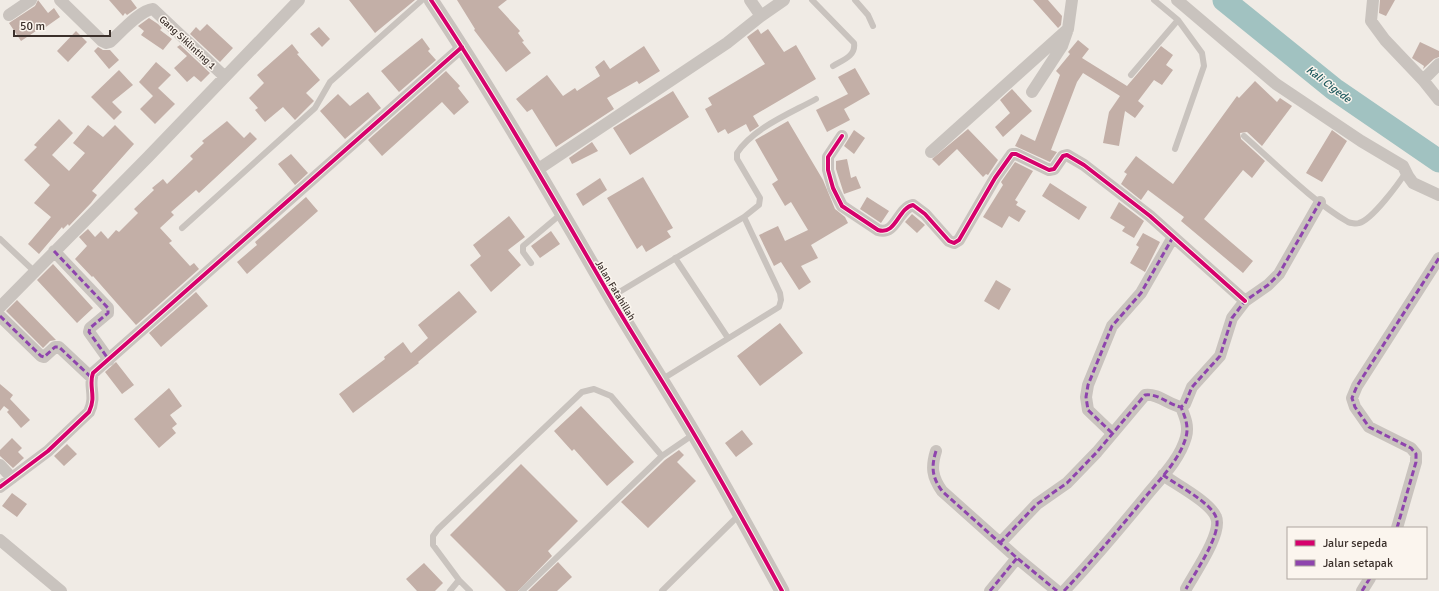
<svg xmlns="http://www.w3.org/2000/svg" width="1439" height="591" font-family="Signika,sans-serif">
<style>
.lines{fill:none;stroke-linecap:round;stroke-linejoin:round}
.river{stroke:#a1c2c1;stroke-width:23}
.building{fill:#c3afa7}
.service{stroke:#c9c3be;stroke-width:6}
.minor{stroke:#c9c3be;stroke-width:12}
.tertiary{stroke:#c9c3be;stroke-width:15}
.quiet{stroke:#8e44ad;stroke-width:3;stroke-dasharray:6 3;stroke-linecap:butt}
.cycleway-casing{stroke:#fbf5ee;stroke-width:6}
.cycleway{stroke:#d6006c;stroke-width:4}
.labels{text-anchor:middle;stroke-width:3;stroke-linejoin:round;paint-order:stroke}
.street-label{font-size:10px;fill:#3b302b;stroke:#fbf5ee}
.water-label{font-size:11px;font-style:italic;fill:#1f5a5e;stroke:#fbf5ee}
</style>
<rect width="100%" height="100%" fill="#f0ebe5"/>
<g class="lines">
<path class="river" d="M 1224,0 L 1334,89 L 1439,161"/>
</g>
<path class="building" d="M 38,0 L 48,13 L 54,8 L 60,17 L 43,29 L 42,27 L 21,41 L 9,23 L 35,6 Z
M 109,0 L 131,0 L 137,8 L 127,15 L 125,13 L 123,16 Z
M 349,0 L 415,0 L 375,33 Z
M 457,0 L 507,0 L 498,7 L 520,31 L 518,33 L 524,41 L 522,42 L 531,53 L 506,72 L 474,30 L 475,29 Z
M 1033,0 L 1048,0 L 1062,16 L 1061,25 L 1058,28 Z
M 1380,0 L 1395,0 L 1386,16 L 1379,13 Z
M 149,18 L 158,24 L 162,28 L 160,30 L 172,39 L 163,50 L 141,35 L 144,31 L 138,26 Z
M 207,24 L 233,48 L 220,62 L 190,34 L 196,27 L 200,31 Z
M 319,27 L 330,39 L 322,47 L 310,34 Z
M 758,29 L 761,34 L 768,29 L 784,52 L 796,45 L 816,79 L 753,116 L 759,126 L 750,132 L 746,124 L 728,134 L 725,129 L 718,133 L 705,109 L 712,105 L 708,98 L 765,64 L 747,37 Z
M 76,31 L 87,42 L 68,62 L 57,51 Z
M 422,38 L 430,49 L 428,51 L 436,60 L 399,92 L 381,71 Z
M 1078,40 L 1089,49 L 1082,58 L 1127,86 L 1161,46 L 1173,55 L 1166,65 L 1173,70 L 1162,85 L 1154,80 L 1138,101 L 1144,106 L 1135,118 L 1125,111 L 1119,146 L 1103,143 L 1109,112 L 1120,96 L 1083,73 L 1077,82 L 1051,150 L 1057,152 L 1050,162 L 1015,146 L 1021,134 L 1035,141 L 1060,75 L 1056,71 L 1070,54 L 1068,52 Z
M 1420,42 L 1439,51 L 1439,57 L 1434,59 L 1423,69 L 1424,66 L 1412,58 Z
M 292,44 L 299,53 L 297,54 L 320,80 L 306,93 L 314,101 L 295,120 L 283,107 L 265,122 L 255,110 L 258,108 L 249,98 L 264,83 L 257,75 Z
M 180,45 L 210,73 L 201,82 L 194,76 L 187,82 L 174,68 L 187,56 L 177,47 Z
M 644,46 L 660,71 L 639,84 L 637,81 L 607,98 L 614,109 L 556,147 L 532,109 L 527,112 L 516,99 L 547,75 L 563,96 L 575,88 L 577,91 L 600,76 L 595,67 L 604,60 L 610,69 Z
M 98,47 L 103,50 L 110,50 L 119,60 L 109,69 L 94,51 Z
M 156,62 L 171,75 L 158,88 L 175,104 L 155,124 L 140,109 L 153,96 L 139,82 Z
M 855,68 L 870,94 L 844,109 L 850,120 L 827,132 L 816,110 L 848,94 L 838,77 Z
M 119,70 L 133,85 L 112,102 L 122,112 L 114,120 L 91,97 Z
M 446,71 L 460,86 L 458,88 L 469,102 L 454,115 L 442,102 L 382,156 L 368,140 Z
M 1255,81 L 1277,102 L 1280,98 L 1292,106 L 1262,146 L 1247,132 L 1240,133 L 1241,139 L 1265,161 L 1252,178 L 1243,170 L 1204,219 L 1253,261 L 1243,273 L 1181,221 L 1184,217 L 1148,190 L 1141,200 L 1121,184 L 1127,174 L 1124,172 L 1136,156 L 1173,184 L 1237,96 L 1239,98 Z
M 1012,89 L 1032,111 L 1003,137 L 995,127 L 1010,113 L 1000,100 Z
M 673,91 L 689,117 L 630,155 L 613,128 Z
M 368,92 L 381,108 L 345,139 L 320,111 L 338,94 L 350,106 Z
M 59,119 L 73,133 L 52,155 L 69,171 L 85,153 L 73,143 L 88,125 L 103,137 L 115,125 L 134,144 L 92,191 L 97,195 L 91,203 L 69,226 L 68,224 L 63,229 L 62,227 L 39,254 L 28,244 L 51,217 L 34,203 L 50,185 L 24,160 L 37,147 L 34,145 Z
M 227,121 L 244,138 L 250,132 L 257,139 L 199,193 L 196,190 L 171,212 L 174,215 L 160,228 L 172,241 L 169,243 L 190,266 L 194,263 L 199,269 L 136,325 L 93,276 L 92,277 L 75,259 L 87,246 L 79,237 L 88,229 L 95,237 L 101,231 L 108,239 L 116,230 L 119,232 L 138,213 L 134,209 L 154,190 L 152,188 L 163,179 L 167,184 L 193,159 L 190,156 L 204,143 L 202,141 Z
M 788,121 L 823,180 L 835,209 L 845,217 L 848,223 L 811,245 L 818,258 L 801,266 L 811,282 L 799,290 L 781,262 L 774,266 L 759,235 L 778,226 L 785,241 L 808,230 L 791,202 L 785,206 L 772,184 L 778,180 L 755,140 Z
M 968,129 L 998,160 L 988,175 L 986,174 L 983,177 L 957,149 L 939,166 L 932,159 Z
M 854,130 L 865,138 L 854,154 L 844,146 Z
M 1332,130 L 1347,141 L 1322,182 L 1306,173 Z
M 592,142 L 598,151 L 572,164 L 569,158 Z
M 291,154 L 308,173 L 295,185 L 278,164 Z
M 847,159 L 851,178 L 856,176 L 861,188 L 844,194 L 836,169 L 836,161 Z
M 1015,162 L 1033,171 L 1015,200 L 1018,202 L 1016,205 L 1026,211 L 1019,222 L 1009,216 L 1002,228 L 983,217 L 1003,185 L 1001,182 Z
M 643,177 L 673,228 L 667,231 L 671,237 L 646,252 L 642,245 L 637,249 L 607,198 Z
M 600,178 L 607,190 L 583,206 L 576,194 Z
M 1050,183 L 1087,207 L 1079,220 L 1042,196 Z
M 306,197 L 318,211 L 247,274 L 237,262 L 257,245 L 255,242 Z
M 867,197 L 889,211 L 881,223 L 860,209 Z
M 1119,202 L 1144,221 L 1134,238 L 1122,231 L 1125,227 L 1110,218 Z
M 912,214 L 925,225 L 917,233 L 905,222 Z
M 509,216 L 525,237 L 508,250 L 521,265 L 491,292 L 470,265 L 481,256 L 473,245 Z
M 551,231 L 560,244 L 540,258 L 531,246 Z
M 1143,233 L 1160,242 L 1145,272 L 1130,263 L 1139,247 L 1136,245 Z
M 53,264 L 93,308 L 77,323 L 37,280 Z
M 996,280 L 1011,289 L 999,310 L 984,301 Z
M 459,291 L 477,312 L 418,362 L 419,363 L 353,413 L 339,394 L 385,359 L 384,357 L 403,342 L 411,353 L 428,338 L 418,325 Z
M 196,292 L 208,306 L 161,347 L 149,333 Z
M 17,300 L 56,340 L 50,341 L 43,348 L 6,311 Z
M 780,323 L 803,353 L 760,386 L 737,356 Z
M 116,362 L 134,385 L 122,394 L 105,372 Z
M 0,384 L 13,395 L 10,399 L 30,420 L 21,428 L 7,412 L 9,410 L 4,406 L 0,411 Z
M 169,388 L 182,406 L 170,415 L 177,424 L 172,428 L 176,433 L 159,448 L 134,419 Z
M 581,406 L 634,462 L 607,486 L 574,449 L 572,451 L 554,431 Z
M 742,430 L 753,444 L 736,457 L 725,443 Z
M 12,438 L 22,448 L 18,452 L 24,458 L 13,468 L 0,456 L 0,450 Z
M 67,444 L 77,454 L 64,466 L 54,456 Z
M 679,450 L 684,455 L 677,462 L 696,481 L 648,528 L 621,502 L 665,460 Z
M 521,464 L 578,521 L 548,551 L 552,556 L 518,591 L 506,591 L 450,535 Z
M 12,493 L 27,504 L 17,517 L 2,506 Z
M 558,562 L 572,577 L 557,591 L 528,591 Z
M 424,563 L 443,583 L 435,591 L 417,591 L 406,579 Z"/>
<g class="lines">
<path class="service" d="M 812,0 L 854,43 C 856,56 843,60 833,66
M 855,0 L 868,15 L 873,26
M 1154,0 L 1178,20 L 1202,53 L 1204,66 L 1175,149
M 1131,75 L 1178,20
M 1244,136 C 1275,163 1313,202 1348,222 C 1350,223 1356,224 1359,223 C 1372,220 1399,183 1406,172
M 182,228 L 315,108 L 330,82 L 422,0
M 0,239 L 34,271
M 675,258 L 728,338
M 531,263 L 523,252 L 523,246 L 561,214
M 611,297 L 744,217 L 759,205 L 760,198 L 737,159 L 737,153 C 753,128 791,113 816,99
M 661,380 L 779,307 L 781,300 L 780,293 L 744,217
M 459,580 L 433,545 L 433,536 L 438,529 L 582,392 L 594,389 L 611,396 L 662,456
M 450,591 L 459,580 L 470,591
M 522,591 L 662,456 L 694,434
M 662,591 L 739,515"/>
<path class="minor" d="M 60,0 L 102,41 L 106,43 L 110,42 C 120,33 140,10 153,9 L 225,77
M 750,0 L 761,16
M 1177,0 L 1276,84 L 1361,141 L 1403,166 L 1408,176 L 1413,183 L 1439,195
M 1373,0 L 1371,21 L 1385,40 L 1423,80 L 1439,100
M 9,15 L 31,0
M 1423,80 L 1439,64
M 1032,92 L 1062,46 L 1068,29 L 1072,0
M 842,136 L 828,157 L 828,170 L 833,188 L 842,206 L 878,230 C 896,236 898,208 913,205 L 925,214 L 949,241 L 954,243 L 959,240 L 995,178 L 1012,154 L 1016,154 L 1049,170 L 1054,169 L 1063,156 L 1067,155 L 1084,165 L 1150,216 L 1245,301
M 931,152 L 1068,29
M 537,170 L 727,43 L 761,16 L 784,0
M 54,251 L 108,308 L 108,313 L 90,328 L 89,332 L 109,360
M 0,307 L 148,157 L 299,0
M 0,316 L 41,356 L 44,357 L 55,347 L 59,347 L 92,378
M 1112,433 L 1088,410 L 1086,397 L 1088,385 L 1112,326 L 1141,293 L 1173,237
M 936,451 C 931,467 932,477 942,491 L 1017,558 L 1057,591
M 0,465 L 12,478
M 1163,475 C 1177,485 1210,502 1216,517 C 1223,533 1194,574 1186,589
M 0,487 L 48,451 L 89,412 C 97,396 88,386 93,373 L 462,47
M 1397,528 L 1416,462 L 1416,454 L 1411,448 L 1369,427 L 1355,407 L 1352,398 L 1357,386 L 1439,258
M 0,540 L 61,591
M 1000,543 L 1037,504 L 1067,483 L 1097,452 L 1145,395 C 1158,393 1169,405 1181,407 L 1185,404 L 1192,387 L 1220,356 L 1232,318 L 1245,301 L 1268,285 L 1279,274 L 1320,202
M 990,591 L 1017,558
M 1064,591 C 1093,560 1120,528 1147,495 C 1161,478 1180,459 1186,437 C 1189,426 1185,417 1181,407
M 1362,591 L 1370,578"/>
<path class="tertiary" d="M 431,0 C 495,96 552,196 610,296 C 637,342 667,388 694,434 C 725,486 753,538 782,591"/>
<path class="quiet" d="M 54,251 L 108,308 L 108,313 L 90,328 L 89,332 L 109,360
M 0,316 L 41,356 L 44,357 L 55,347 L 59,347 L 92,378
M 1112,433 L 1088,410 L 1086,397 L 1088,385 L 1112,326 L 1141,293 L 1173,237
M 936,451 C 931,467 932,477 942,491 L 1017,558 L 1057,591
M 1163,475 C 1177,485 1210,502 1216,517 C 1223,533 1194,574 1186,589
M 1397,528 L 1416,462 L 1416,454 L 1411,448 L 1369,427 L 1355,407 L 1352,398 L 1357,386 L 1439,258
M 1000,543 L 1037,504 L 1067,483 L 1097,452 L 1145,395 C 1158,393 1169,405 1181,407 L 1185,404 L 1192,387 L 1220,356 L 1232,318 L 1245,301 L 1268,285 L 1279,274 L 1320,202
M 990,591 L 1017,558
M 1064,591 C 1093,560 1120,528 1147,495 C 1161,478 1180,459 1186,437 C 1189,426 1185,417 1181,407
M 1362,591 L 1370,578"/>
<g class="cycleway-casing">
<path id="cycleway" d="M 431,0 C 495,96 552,196 610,296 C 637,342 667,388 694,434 C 725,486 753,538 782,591
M 842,136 L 828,157 L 828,170 L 833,188 L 842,206 L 878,230 C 896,236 898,208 913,205 L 925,214 L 949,241 L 954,243 L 959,240 L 995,178 L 1012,154 L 1016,154 L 1049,170 L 1054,169 L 1063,156 L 1067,155 L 1084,165 L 1150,216 L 1245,301
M 0,487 L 48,451 L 89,412 C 97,396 88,386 93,373 L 462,47"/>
</g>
<use href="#cycleway" class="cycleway"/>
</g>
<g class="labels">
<g class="street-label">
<text transform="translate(188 42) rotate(43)" y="4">Gang Siklinting 1</text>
<text transform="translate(616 290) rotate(59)" y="4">Jalan Fatahillah</text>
</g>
<g class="water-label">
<text transform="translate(1329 84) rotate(37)" y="4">Kali Cigede</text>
</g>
</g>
<rect x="1287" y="527" width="140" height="52" fill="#fbf5ee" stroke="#aea6a0"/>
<rect x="1295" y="540" width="20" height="6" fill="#d6006c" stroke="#aea6a0"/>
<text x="1323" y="547" font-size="12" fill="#3b302b">Jalur sepeda</text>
<rect x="1295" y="560" width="20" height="6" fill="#8e44ad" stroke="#aea6a0"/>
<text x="1323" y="567" font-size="12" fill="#3b302b">Jalan setapak</text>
<path d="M14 30v6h96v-6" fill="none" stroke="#3b302b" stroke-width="2"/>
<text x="20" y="30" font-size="12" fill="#3b302b" stroke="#fbf5ee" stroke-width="3" paint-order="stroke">50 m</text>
</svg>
